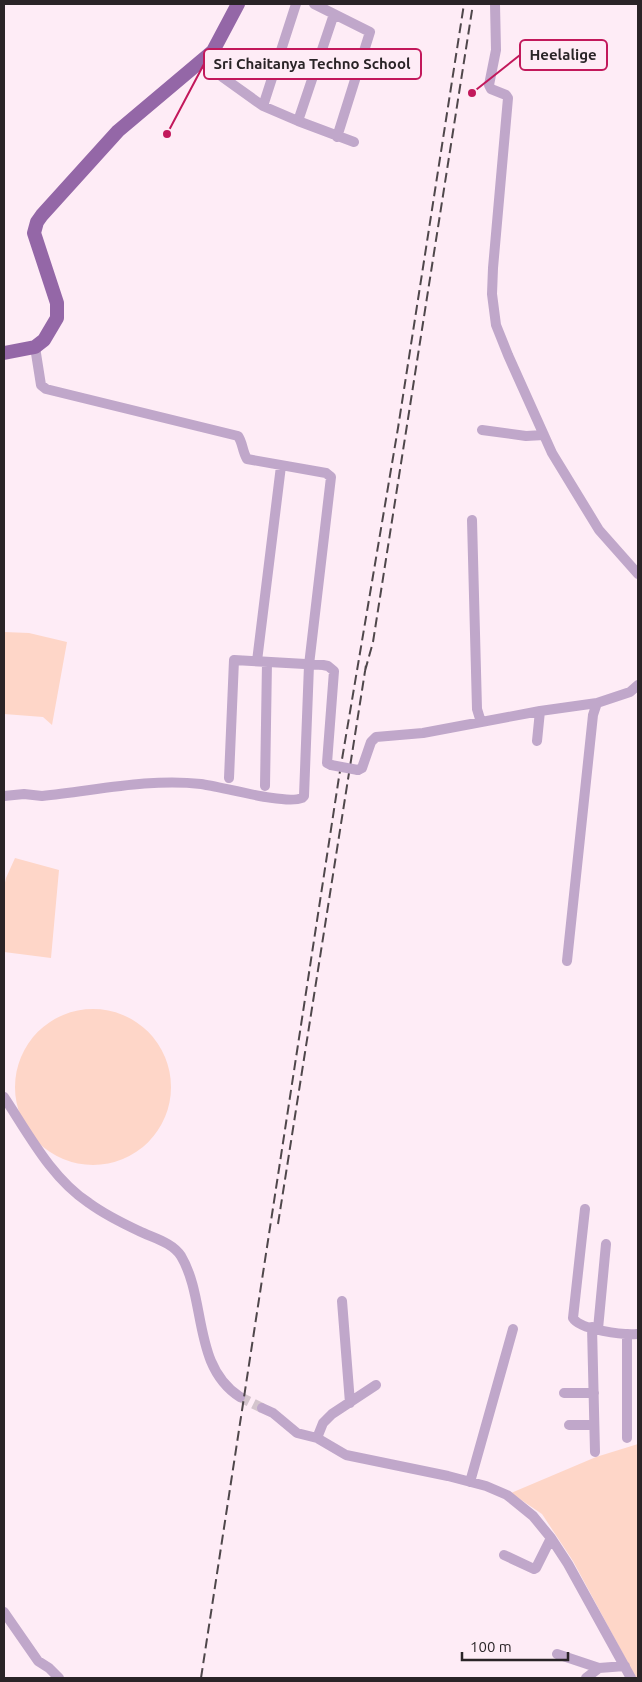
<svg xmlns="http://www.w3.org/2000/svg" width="642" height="1682" font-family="Ubuntu,sans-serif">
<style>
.green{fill:#fed6c8}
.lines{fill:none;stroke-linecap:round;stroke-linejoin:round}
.minor-tunnel{stroke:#d4c4cd;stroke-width:10;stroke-dasharray:10 5;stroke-linecap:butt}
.minor{stroke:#c0a7ca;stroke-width:10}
.major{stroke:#9467a7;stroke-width:14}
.rail{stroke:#4f474b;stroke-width:2;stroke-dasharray:10 5;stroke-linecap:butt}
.minor-bridge{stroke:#c0a7ca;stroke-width:10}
.leader{fill:none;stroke:#c2185b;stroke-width:2}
.callout-dot{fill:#c2185b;stroke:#feecf6;stroke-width:2}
.callout{fill:#feecf6;stroke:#c2185b;stroke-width:2}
.callout-label{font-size:15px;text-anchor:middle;font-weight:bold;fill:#2a2427}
</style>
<rect width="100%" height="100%" fill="#feecf6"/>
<path class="green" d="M 4,632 L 29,633 L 67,642 L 52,725 L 43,717 L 4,714 Z
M 15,858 L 59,870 L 51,958 L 4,952 L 4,887 L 6,878 Z
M15 1087a78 78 0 1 1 156 0a78 78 0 1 1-156 0Z
M 638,1444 L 638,1678 L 636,1678 L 573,1561 L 542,1514 L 511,1493 L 596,1457 Z"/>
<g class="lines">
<path class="minor-tunnel" d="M 240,1397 L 262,1408"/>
<path class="minor" d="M 314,4 L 370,32 L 337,137
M 495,4 L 496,50 L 489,85 L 491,89 L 506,95 L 508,98 L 493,268 L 492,294 L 496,325 L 508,355 L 552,453 L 599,530 L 638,574
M 200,61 L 263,106 L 298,121 L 354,142
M 263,106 L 296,4
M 298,121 L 334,14
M 482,430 L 526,436 L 544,435
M 472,520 L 477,709 L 481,722
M 257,661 L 281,466
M 537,741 L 540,711
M 358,770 L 362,768 L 371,742 L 376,737 L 423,733 L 540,711 L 597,703 L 630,692 L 638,685
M 229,778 L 234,660 L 323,665 L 328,666 L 334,671 L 327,763 L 331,765
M 265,786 L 267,662
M 4,796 L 24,794 L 42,796 C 94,791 148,778 201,784 C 223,787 285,805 302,798 L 304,796 L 309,665 L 331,477 L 326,473 L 247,459 C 242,451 243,443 238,436 L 46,389 L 41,385 L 35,347
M 567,961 L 593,715 L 597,703
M 4,1097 C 28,1133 51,1178 89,1203 C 104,1214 122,1223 139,1231 C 153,1238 172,1242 181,1256 C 207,1300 192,1366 240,1397
M 585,1209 L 573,1318 C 580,1330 624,1335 637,1334
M 342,1301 L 350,1403
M 592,1327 L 595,1452
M 598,1329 L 606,1244
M 627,1334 L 627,1438
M 564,1393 L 594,1393
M 262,1408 L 273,1413 L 297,1433 L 317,1438 L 346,1455 L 448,1476 L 486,1486 L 507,1495 L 533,1516 L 551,1538 L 568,1564 L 631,1678
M 569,1425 L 594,1425
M 317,1438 L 323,1423 L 332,1414 L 376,1385
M 470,1482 L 513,1329
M 504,1555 L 534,1569 L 536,1568 L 551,1538
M 4,1612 L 38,1661 L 49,1668 L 59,1678
M 557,1654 L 599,1668
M 586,1678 L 599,1668 L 625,1666"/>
<path class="major" d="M 4,353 L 35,347 L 44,340 L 57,318 L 57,303 L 34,233 L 37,222 L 42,215 L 118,131 L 213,51 L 238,4"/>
<path class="rail" d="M 365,671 L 373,642 L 473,4
M 278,1224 L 366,665
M 201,1678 L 339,777 L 398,428 L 464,4"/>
<path class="minor-bridge" d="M 331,765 L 358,770"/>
</g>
<path class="leader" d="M472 93L520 55M167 134L204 64"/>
<g class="callout-dot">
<circle cx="472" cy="93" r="5"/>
<circle cx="167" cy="134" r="5"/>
</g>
<g class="callout">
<rect x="520" y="40" width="87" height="30" rx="5"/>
<rect x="204" y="49" width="217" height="30" rx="5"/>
</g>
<g class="callout-label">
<text x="563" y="60">Heelalige</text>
<text x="312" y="69">Sri Chaitanya Techno School</text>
</g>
<rect width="642" height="1682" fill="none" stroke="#2a2427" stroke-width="10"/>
<path d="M462 1652v8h106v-8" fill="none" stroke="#2a2427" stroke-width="2.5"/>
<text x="470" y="1652" font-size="15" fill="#2a2427" stroke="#feecf6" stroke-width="4" paint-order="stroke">100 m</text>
</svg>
